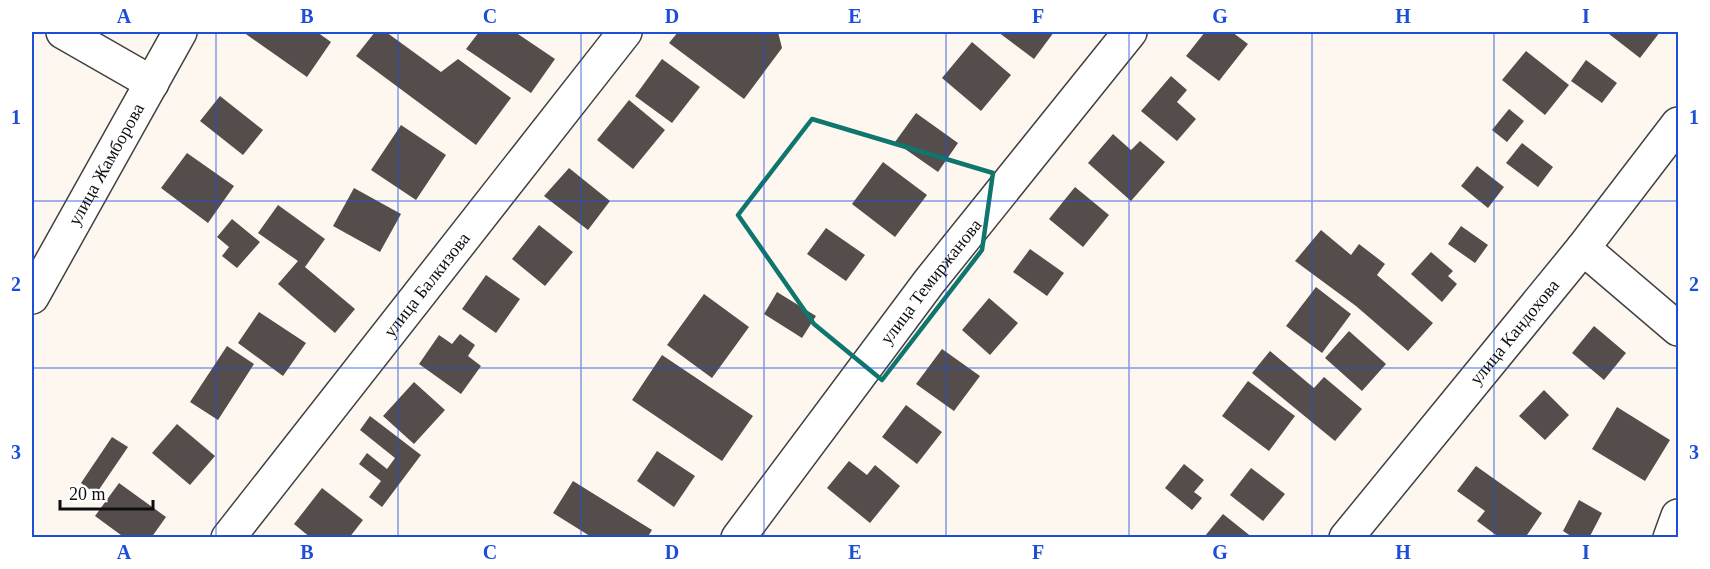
<svg xmlns="http://www.w3.org/2000/svg" width="1710" height="569" font-family="'Times New Roman',serif">
<style>
.building{fill:#554d4b}
.lines{fill:none;stroke-linecap:round;stroke-linejoin:round}
.minor-casing{stroke:#414141;stroke-width:36}
.minor{stroke:#fff;stroke-width:33}
.marked{fill:none;stroke:#0f766e;stroke-width:4.5;stroke-linejoin:round}
.grid{fill:none;stroke:#1d4ed8;stroke-width:1.5;stroke-opacity:0.55}
.labels{text-anchor:middle;stroke-width:6;stroke-linejoin:round;paint-order:stroke}
.street-label{font-size:18px;fill:#0e0e0e;stroke:#fff}
.neatline{fill:none;stroke:#1d4ed8;stroke-width:2}
.grid-label{font-size:20px;text-anchor:middle;font-weight:bold;fill:#1d4ed8}
</style>
<rect width="100%" height="100%" fill="#fdf7f0"/>
<path class="building" d="M 243,32 L 317,32 L 331,42 L 307,77 Z
M 375,32 L 386,32 L 441,72 L 458,59 L 511,98 L 476,145 L 356,56 Z
M 479,32 L 515,32 L 555,59 L 531,93 L 466,49 Z
M 678,32 L 778,32 L 782,48 L 744,99 L 669,43 Z
M 998,32 L 1054,32 L 1034,59 Z
M 1205,32 L 1232,32 L 1248,44 L 1219,81 L 1186,56 Z
M 1611,32 L 1660,32 L 1640,58 L 1609,34 Z
M 972,42 L 1011,75 L 981,111 L 942,78 Z
M 1526,51 L 1569,85 L 1545,115 L 1502,80 Z
M 662,59 L 700,87 L 672,123 L 635,96 Z
M 1586,60 L 1617,83 L 1602,103 L 1571,81 Z
M 1171,76 L 1187,90 L 1177,102 L 1196,119 L 1177,141 L 1141,111 Z
M 220,96 L 263,130 L 243,155 L 200,121 Z
M 629,100 L 665,130 L 633,169 L 597,140 Z
M 1509,109 L 1524,121 L 1507,142 L 1492,130 Z
M 916,113 L 958,143 L 938,172 L 895,142 Z
M 401,125 L 446,155 L 416,200 L 371,170 Z
M 1113,134 L 1131,150 L 1140,141 L 1165,162 L 1131,201 L 1088,163 Z
M 1522,143 L 1553,167 L 1538,187 L 1506,163 Z
M 187,153 L 234,186 L 208,223 L 161,188 Z
M 883,162 L 927,195 L 895,237 L 852,204 Z
M 1477,166 L 1504,187 L 1488,208 L 1461,186 Z
M 569,168 L 610,201 L 588,230 L 544,196 Z
M 1075,187 L 1109,215 L 1083,247 L 1049,219 Z
M 354,188 L 401,214 L 380,252 L 333,226 Z
M 278,205 L 325,239 L 305,267 L 355,309 L 335,333 L 278,284 L 298,261 L 258,233 Z
M 232,219 L 260,242 L 237,268 L 222,256 L 229,247 L 217,237 Z
M 539,225 L 573,252 L 545,286 L 512,259 Z
M 1461,226 L 1488,245 L 1475,263 L 1448,244 Z
M 826,228 L 865,255 L 846,281 L 807,254 Z
M 1321,230 L 1351,255 L 1359,244 L 1385,264 L 1377,275 L 1433,323 L 1408,351 L 1356,306 L 1295,261 Z
M 1030,249 L 1064,273 L 1047,296 L 1013,272 Z
M 1431,252 L 1453,271 L 1448,276 L 1457,284 L 1442,302 L 1411,274 Z
M 486,275 L 520,299 L 496,333 L 462,309 Z
M 1316,287 L 1351,314 L 1322,353 L 1286,326 Z
M 777,292 L 816,316 L 802,338 L 764,314 Z
M 704,294 L 749,327 L 712,378 L 667,345 Z
M 989,298 L 1018,323 L 990,355 L 962,330 Z
M 259,312 L 306,343 L 283,376 L 238,343 Z
M 1594,326 L 1626,353 L 1604,380 L 1572,353 Z
M 1349,331 L 1386,364 L 1362,391 L 1325,358 Z
M 460,334 L 475,345 L 468,356 L 481,366 L 461,394 L 419,364 L 439,335 L 452,344 Z
M 227,346 L 254,364 L 218,420 L 190,402 Z
M 942,349 L 980,376 L 954,411 L 916,384 Z
M 1270,351 L 1314,388 L 1324,377 L 1362,409 L 1335,441 L 1252,373 Z
M 662,355 L 753,416 L 722,461 L 632,400 Z
M 1248,381 L 1295,416 L 1269,451 L 1222,416 Z
M 414,382 L 445,410 L 414,444 L 383,416 Z
M 1544,390 L 1569,415 L 1545,440 L 1519,416 Z
M 906,405 L 942,432 L 917,464 L 882,437 Z
M 1617,407 L 1670,440 L 1645,481 L 1592,449 Z
M 370,416 L 421,455 L 382,507 L 369,497 L 381,481 L 359,464 L 367,453 L 387,469 L 395,458 L 360,430 Z
M 177,424 L 215,456 L 190,485 L 152,453 Z
M 112,437 L 128,447 L 96,494 L 81,483 Z
M 657,451 L 695,476 L 674,507 L 637,481 Z
M 849,461 L 867,475 L 875,465 L 900,486 L 870,523 L 827,488 Z
M 1184,464 L 1204,480 L 1194,492 L 1202,498 L 1192,510 L 1165,488 Z
M 1476,466 L 1542,513 L 1525,538 L 1500,538 L 1477,521 L 1485,511 L 1457,491 Z
M 1251,468 L 1285,494 L 1263,521 L 1230,495 Z
M 573,481 L 652,530 L 647,538 L 593,538 L 553,513 Z
M 119,483 L 166,517 L 151,538 L 125,538 L 95,516 Z
M 322,488 L 363,520 L 349,538 L 311,538 L 294,524 Z
M 1579,500 L 1602,513 L 1589,538 L 1574,538 L 1563,531 Z
M 1223,514 L 1253,538 L 1207,538 L 1205,536 Z"/>
<g class="lines">
<g class="minor-casing">
<g id="minor">
<path d="M 63,32 L 152,83"/>
<path d="M 1583,248 L 1678,329"/>
<path id="s1" d="M 32,297 L 180,32"/>
<path id="s2" d="M 228,538 L 625,32"/>
<path id="s3" d="M 738,538 L 929,282 L 1130,32"/>
<path id="s4" d="M 1346,538 L 1583,248 L 1678,124"/>
<path d="M 1670,538 L 1678,516"/>
</g>
</g>
<use href="#minor" class="minor"/>
</g>
<path class="marked" d="M 812,119 L 993,173 L 982,250 L 882,380 L 814,324 L 738,215 Z"/>
<path class="grid" d="M 216,32 L 216,538M 398,32 L 398,538M 581,32 L 581,538M 764,32 L 764,538M 946,32 L 946,538M 1129,32 L 1129,538M 1312,32 L 1312,538M 1494,32 L 1494,538M 32,201 L 1678,201M 32,368 L 1678,368"/>
<g class="labels">
<g class="street-label">
<text dy="6" stroke="none"><textPath href="#s1" startOffset="152">улица Жамборова</textPath></text>
<text dy="6" stroke="none"><textPath href="#s3" startOffset="321">улица Темиржанова</textPath></text>
<text dy="6" stroke="none"><textPath href="#s2" startOffset="322">улица Балкизова</textPath></text>
<text dy="6" stroke="none"><textPath href="#s4" startOffset="266">улица Кандохова</textPath></text>
</g>
</g>
<rect width="1710" height="569" fill="none" stroke="#ffffff" stroke-width="66"/>
<path d="M60 500v9h93v-9" fill="none" stroke="#0e0e0e" stroke-width="3"/>
<text x="69" y="500" font-size="18" fill="#0e0e0e" stroke="#ffffff" stroke-width="4.5" paint-order="stroke">20 m</text>
<rect x="33" y="33" width="1644" height="503" class="neatline"/>
<g class="grid-label">
<text x="124" y="23">A</text>
<text x="307" y="23">B</text>
<text x="490" y="23">C</text>
<text x="672" y="23">D</text>
<text x="855" y="23">E</text>
<text x="1038" y="23">F</text>
<text x="1220" y="23">G</text>
<text x="1403" y="23">H</text>
<text x="1586" y="23">I</text>
<text x="16" y="124">1</text>
<text x="1694" y="124">1</text>
<text x="16" y="291">2</text>
<text x="1694" y="291">2</text>
<text x="16" y="459">3</text>
<text x="1694" y="459">3</text>
<text x="124" y="559">A</text>
<text x="307" y="559">B</text>
<text x="490" y="559">C</text>
<text x="672" y="559">D</text>
<text x="855" y="559">E</text>
<text x="1038" y="559">F</text>
<text x="1220" y="559">G</text>
<text x="1403" y="559">H</text>
<text x="1586" y="559">I</text>
</g>
</svg>
